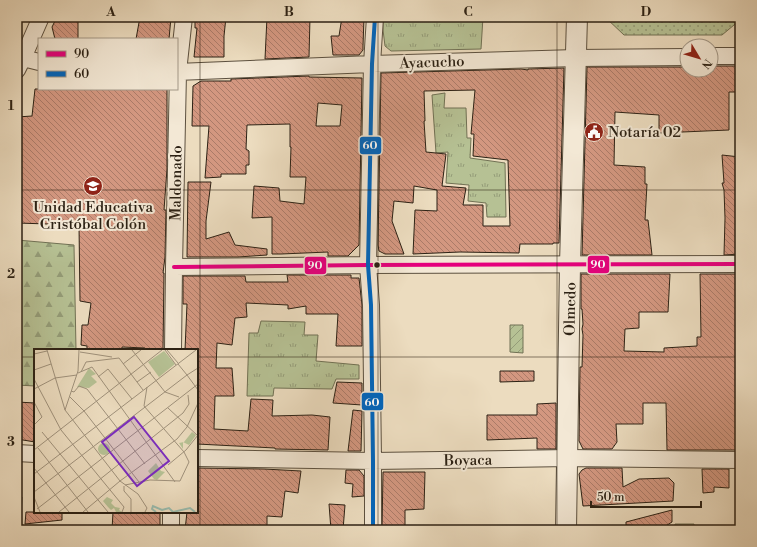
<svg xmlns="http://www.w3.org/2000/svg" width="757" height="547" font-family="'Libre Bodoni',serif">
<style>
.grass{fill:url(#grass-tufts);stroke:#717154}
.forest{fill:url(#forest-firs);stroke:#717154}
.park{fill:url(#park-dots);stroke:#717154}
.garden{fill:url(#garden-furrows);stroke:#717154}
.building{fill:url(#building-back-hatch);stroke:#2c2114;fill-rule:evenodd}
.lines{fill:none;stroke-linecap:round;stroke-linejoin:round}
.minor-casing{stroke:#5c503f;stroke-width:18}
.tertiary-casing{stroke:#5c503f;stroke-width:22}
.minor{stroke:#f3e8d5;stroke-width:16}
.tertiary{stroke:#f3e8d5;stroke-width:20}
.bus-1-casing{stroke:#f3e8d5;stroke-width:7}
.bus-2-casing{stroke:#f3e8d5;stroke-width:7}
.bus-1{stroke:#e5007d;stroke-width:4}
.bus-2{stroke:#0065bd;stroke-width:4}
.grid{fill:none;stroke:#2c2114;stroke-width:1;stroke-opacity:0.55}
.bus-dot{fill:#2c2114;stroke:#f3e8d5;stroke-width:1.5}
.labels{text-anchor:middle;stroke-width:4;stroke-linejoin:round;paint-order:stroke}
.street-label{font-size:15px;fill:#2c2114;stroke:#f3e8d5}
.poi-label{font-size:15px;fill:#2c2114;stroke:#f3e8d5;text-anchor:start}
.inset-river{fill:none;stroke:#99bcaf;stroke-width:2}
.inset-road{fill:none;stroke:#9f917b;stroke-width:1}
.view{fill:#7b2cbf;fill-opacity:0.15;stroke:#7b2cbf;stroke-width:2}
.inset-edge{fill:none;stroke:#2c2114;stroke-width:2}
.line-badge{stroke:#f3e8d5;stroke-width:1.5}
.badge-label{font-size:11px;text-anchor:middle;font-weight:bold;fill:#fff}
.neatline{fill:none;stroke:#2c2114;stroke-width:1.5}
.grid-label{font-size:13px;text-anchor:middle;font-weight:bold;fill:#2c2114}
</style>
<defs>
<pattern id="grass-tufts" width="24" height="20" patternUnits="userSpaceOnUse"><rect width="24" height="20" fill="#b6c194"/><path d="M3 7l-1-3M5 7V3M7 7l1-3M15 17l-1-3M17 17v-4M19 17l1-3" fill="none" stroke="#949c78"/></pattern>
<pattern id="forest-firs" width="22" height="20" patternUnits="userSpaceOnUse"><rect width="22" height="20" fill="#b6c194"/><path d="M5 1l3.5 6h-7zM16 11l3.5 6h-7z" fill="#949c78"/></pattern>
<pattern id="park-dots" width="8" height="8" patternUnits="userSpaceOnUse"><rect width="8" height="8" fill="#b6c194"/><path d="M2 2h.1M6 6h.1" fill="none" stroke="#949c78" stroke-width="1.8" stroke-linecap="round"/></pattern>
<pattern id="garden-furrows" width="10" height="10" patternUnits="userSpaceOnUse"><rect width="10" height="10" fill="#b6c194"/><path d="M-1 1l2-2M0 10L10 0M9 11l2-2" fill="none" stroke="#949c78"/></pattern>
<pattern id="building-back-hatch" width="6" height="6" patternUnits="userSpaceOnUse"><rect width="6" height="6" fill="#d39780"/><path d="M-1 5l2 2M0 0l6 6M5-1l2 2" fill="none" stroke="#ab7b68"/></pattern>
</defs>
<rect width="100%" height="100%" fill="#ecdcbf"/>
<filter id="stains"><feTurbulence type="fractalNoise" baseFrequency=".005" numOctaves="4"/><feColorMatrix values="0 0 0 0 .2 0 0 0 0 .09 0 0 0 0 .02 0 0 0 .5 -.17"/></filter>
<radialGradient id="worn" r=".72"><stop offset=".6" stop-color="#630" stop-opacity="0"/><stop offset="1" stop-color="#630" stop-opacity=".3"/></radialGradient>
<path class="grass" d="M 383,17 L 483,17 L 481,49 L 391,51 L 385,46 L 383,30 Z
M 445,93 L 444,108 L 466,108 L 467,138 L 471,138 L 470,158 L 505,163 L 506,217 L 487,217 L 486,203 L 468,201 L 469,185 L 446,183 L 448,152 L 436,153 L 432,95 Z
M 261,321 L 305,322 L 304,335 L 318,335 L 316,361 L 359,365 L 359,379 L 336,379 L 332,389 L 274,388 L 273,396 L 247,396 L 249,333 L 258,333 Z
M 17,496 L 22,497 L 20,530 L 17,530 Z
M 675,524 L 694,524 L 694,530 L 675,530 Z"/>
<path class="forest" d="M 17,240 L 74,245 L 76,350 L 35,350 L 35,386 L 17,385 Z"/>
<path class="park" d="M 605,17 L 740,17 L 740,20 L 722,35 L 624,35 Z"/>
<path class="garden" d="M 510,325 L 523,325 L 523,353 L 510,352 Z"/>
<path class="building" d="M 57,17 L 78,17 L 78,39 L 55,39 L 52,27 Z
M 140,17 L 171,17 L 169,39 L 136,39 Z
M 195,17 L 226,17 L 224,36 L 224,57 L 194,57 L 197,28 L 195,28 Z
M 267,17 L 310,17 L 309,57 L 265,59 Z
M 342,17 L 364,17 L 363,46 L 363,50 L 359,55 L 333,55 L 331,36 L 339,36 Z
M 711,66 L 740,66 L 740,92 L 729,92 L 729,130 L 659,133 L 659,115 L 615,112 L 614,165 L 645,167 L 645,184 L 647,184 L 645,220 L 648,220 L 652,255 L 582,255 L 587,67 L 687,67 L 687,70 L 711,70 Z
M 564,68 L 559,243 L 553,243 L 553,244 L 520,244 L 519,253 L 460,252 L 413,254 L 415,210 L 437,211 L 437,190 L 414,186 L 413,203 L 394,201 L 392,221 L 404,254 L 385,254 L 379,251 L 378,245 L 381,73 L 521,69 L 528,70 L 528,69 ZM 475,90 L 471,134 L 474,134 L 473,156 L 508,160 L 510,226 L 483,226 L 483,205 L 463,205 L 466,188 L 442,186 L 446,154 L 426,152 L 424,121 L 425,121 L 424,91 Z
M 309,76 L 309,77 L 362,78 L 359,245 L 348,256 L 328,256 L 328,252 L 281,254 L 272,254 L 272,217 L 252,218 L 254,186 L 279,188 L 280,201 L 304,204 L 306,177 L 290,177 L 291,147 L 290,147 L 290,124 L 247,125 L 246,149 L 249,151 L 249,165 L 246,165 L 246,174 L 221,174 L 221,177 L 205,178 L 209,126 L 192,126 L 193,86 L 201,81 L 231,81 L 231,79 ZM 318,103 L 342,105 L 340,126 L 316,126 Z
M 35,89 L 167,89 L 167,169 L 164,210 L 166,210 L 165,257 L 163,273 L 164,273 L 163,350 L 145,350 L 145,348 L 122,347 L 122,350 L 87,350 L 87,346 L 81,345 L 82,325 L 88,325 L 91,303 L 80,301 L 79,225 L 17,223 L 17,117 L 32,116 Z
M 722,155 L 740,157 L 740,254 L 724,255 L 725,218 L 724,190 L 722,183 L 724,183 Z
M 188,182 L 211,182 L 206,221 L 206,239 L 229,232 L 235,245 L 267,249 L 267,255 L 238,257 L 187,257 Z
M 581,274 L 670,274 L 668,312 L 639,312 L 639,328 L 625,329 L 624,351 L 664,352 L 664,348 L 697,346 L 697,337 L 701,337 L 700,274 L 740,274 L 740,450 L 667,450 L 666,403 L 643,403 L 643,424 L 616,424 L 617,442 L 612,449 L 583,449 L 579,441 L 580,367 L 582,367 L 583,335 L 582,329 L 583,324 L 582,309 L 581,309 Z
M 287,275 L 351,275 L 351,278 L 359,278 L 362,305 L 362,346 L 336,346 L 338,314 L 306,314 L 306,306 L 288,309 L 288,305 L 246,303 L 247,317 L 235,318 L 232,345 L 217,343 L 216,368 L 232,368 L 234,396 L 215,396 L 214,429 L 248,431 L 251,399 L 273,400 L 272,416 L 312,415 L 330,417 L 328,450 L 275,449 L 275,448 L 197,444 L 197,350 L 185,350 L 187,304 L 183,304 L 183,276 L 245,276 L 246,282 L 288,282 Z
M 500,371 L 534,371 L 534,381 L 500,382 Z
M 337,382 L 362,383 L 362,405 L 333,403 Z
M 17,402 L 35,403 L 35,442 L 17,439 Z
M 556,403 L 556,449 L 537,449 L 537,438 L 487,440 L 487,415 L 537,415 L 537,404 Z
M 353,410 L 362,411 L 361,451 L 348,451 Z
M 197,468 L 264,469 L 301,471 L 298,493 L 285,491 L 282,517 L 267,516 L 267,530 L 243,530 L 243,526 L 223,525 L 221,530 L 185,530 L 187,512 L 197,512 Z
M 586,468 L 622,468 L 623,487 L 639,479 L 669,478 L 674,483 L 673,501 L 583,506 L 579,474 L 582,470 Z
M 702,469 L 729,469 L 729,488 L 714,487 L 714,492 L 703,493 Z
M 346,470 L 359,470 L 364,476 L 364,496 L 352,497 L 353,484 L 345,483 Z
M 383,472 L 425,472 L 424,509 L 405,510 L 405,530 L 382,530 Z
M 329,504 L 345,505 L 343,530 L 331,530 Z
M 672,510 L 672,522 L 664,527 L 626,525 L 626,522 Z
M 26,512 L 62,512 L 62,520 L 25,524 Z
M 113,512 L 160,512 L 160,530 L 112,530 Z"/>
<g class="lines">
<g class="minor-casing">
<path id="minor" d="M 711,56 L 740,56
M 23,58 L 39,62
M 17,70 L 23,58 L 41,17
M 177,72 L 372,64 L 576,58 L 687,57
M 174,267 L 368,265 L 740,264
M 173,350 L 174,267 L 178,72 L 184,17
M 17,453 L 35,454
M 197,458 L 373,461 L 568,458 L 740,460
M 171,530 L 171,512
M 373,530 L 373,461 L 371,305 L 368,265 L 372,64 L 375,17"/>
</g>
<g class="tertiary-casing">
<path id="tertiary" d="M 566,530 L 570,264 L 577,17"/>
</g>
<use href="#minor" class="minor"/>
<use href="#tertiary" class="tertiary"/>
<g class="bus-1-casing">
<path id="bus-1" d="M 174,267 L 368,265 L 740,264"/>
</g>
<g class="bus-2-casing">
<path id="bus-2" d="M 373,530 L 373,461 L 371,305 L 368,265 L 372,64 L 375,17"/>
</g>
<use href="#bus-1" class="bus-1"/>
<use href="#bus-2" class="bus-2"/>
</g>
<path class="grid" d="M 200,17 L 200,530M 378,17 L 378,530M 557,17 L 557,530M 17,190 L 740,190M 17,357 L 35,357M 197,357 L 740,357"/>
<defs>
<g id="civic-disc" transform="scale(1)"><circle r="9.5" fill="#8f2418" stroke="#f3e8d5"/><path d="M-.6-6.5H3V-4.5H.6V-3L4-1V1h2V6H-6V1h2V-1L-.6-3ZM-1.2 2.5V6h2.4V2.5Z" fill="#fff"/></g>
<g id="school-disc" transform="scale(1)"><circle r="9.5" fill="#8f2418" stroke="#f3e8d5"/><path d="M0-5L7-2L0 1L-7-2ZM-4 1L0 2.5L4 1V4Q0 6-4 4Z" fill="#fff"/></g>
</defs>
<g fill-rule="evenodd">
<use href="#civic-disc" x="594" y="132"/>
<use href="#school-disc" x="93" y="186"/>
</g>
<circle class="bus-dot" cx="377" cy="265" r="3.5"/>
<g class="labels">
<g class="street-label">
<text transform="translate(432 62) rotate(-2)" y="5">Ayacucho</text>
<text transform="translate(176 183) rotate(-89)" y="5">Maldonado</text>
<text transform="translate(570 309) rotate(-89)" y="5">Olmedo</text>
<text transform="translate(468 460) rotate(-1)" y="5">Boyaca</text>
</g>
<g class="poi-label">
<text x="608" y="137">Notaría 02</text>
<text x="93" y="212" text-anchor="middle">Unidad Educativa<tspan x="93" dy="17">Cristóbal Colón</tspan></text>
</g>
</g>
<g transform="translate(34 349)">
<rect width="164" height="164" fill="#ecdcbf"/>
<path d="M 158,83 L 162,86 L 155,96 L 149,93 L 149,100 L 145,94 L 150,93 ZM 73,148 L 79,151 L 77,154 L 81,158 L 86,159 L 85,161 L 88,163 L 82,163 L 80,159 L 77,161 L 74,158 L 69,152 Z" fill="#b6c194"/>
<path d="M 55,19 L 62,25 L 57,27 L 63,33 L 55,39 L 43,38 ZM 122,114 L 127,122 L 131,123 L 123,131 L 120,130 L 114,122 Z" fill="#b6c194"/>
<path d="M 130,2 L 141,15 L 125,28 L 114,13 ZM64 100a6 6 0 1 1 12 0a6 6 0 1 1-12 0Z" fill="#b6c194"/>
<path class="inset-river" d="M 122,163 L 118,160 L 119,157 L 128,161 L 135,159 L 139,163 L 156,159 L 161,163"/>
<path class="inset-road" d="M 13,1 L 31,61 L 86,132 L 104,145 L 113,159 L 111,163M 98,1 L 131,43 L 145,48M 131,1 L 142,16M 133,1 L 144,14M 46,3 L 78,8M 0,5 L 13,2M 85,9 L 109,41M 89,15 L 107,1M 164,19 L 153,26 L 164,41M 0,21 L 17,15M 47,23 L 52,13 L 85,9M 44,24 L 58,18 L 141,133M 64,28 L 74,20 L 98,50M 0,30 L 27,81 L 90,158 L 88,163M 103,33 L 117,23M 0,40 L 21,29 L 43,26M 37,42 L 40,43 L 45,37 L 53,40 L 111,115M 35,47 L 50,62 L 105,133M 0,53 L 8,68 L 1,75M 134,59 L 164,87M 31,61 L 44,22 L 45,1M 8,83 L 74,163M 4,99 L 54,163M 0,101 L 128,1M 134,116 L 152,101 L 164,86M 0,119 L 35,163M 0,125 L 162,1M 91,136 L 116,131 L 146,132 L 155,113 L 150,103 L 110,57 L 113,38M 90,137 L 90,142 L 97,150 L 97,163M 0,143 L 153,26 L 144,15M 0,148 L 6,163M 3,160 L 164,35M 25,163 L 149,64 L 155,55 L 154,46M 49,163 L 86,132 L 143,90 L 153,78 L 164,54"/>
<path class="view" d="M 100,68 L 135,112 L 103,137 L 68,93 Z"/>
<rect width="164" height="164" class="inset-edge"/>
</g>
<g class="line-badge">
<rect x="359" y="136" width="23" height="19" rx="4" fill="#0065bd"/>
<rect x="587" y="255" width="23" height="19" rx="4" fill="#e5007d"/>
<rect x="304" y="256" width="23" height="19" rx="4" fill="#e5007d"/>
<rect x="361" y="392" width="23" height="19" rx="4" fill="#0065bd"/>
</g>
<g class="badge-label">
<text x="370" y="149">60</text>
<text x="598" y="268">90</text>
<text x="315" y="269">90</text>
<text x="372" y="406">60</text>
</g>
<rect width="757" height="547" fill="none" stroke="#ecdcbf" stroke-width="44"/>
<rect x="38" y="38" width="140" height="52" fill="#f3e8d5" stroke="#a39888"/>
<rect x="46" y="51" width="20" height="6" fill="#e5007d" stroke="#a39888"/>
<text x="74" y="58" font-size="12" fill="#2c2114">90</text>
<rect x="46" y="71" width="20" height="6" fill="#0065bd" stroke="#a39888"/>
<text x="74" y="78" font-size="12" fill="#2c2114">60</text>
<g transform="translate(699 58) rotate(128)"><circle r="19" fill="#f3e8d5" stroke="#a39888"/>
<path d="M0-3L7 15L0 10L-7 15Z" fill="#8f2418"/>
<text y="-6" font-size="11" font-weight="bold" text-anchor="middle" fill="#2c2114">N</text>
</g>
<path d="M591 501v6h110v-6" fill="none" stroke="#2c2114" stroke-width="2"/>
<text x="597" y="501" font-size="12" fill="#2c2114" stroke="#f3e8d5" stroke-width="3" paint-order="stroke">50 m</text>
<rect x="22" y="22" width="713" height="503" class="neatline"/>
<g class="grid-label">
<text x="111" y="16">A</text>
<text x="289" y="16">B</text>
<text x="468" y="16">C</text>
<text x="646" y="16">D</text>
<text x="11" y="110">1</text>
<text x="11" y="278">2</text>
<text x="11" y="446">3</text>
</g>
<rect width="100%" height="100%" filter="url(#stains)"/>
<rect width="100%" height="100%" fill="url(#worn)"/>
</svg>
